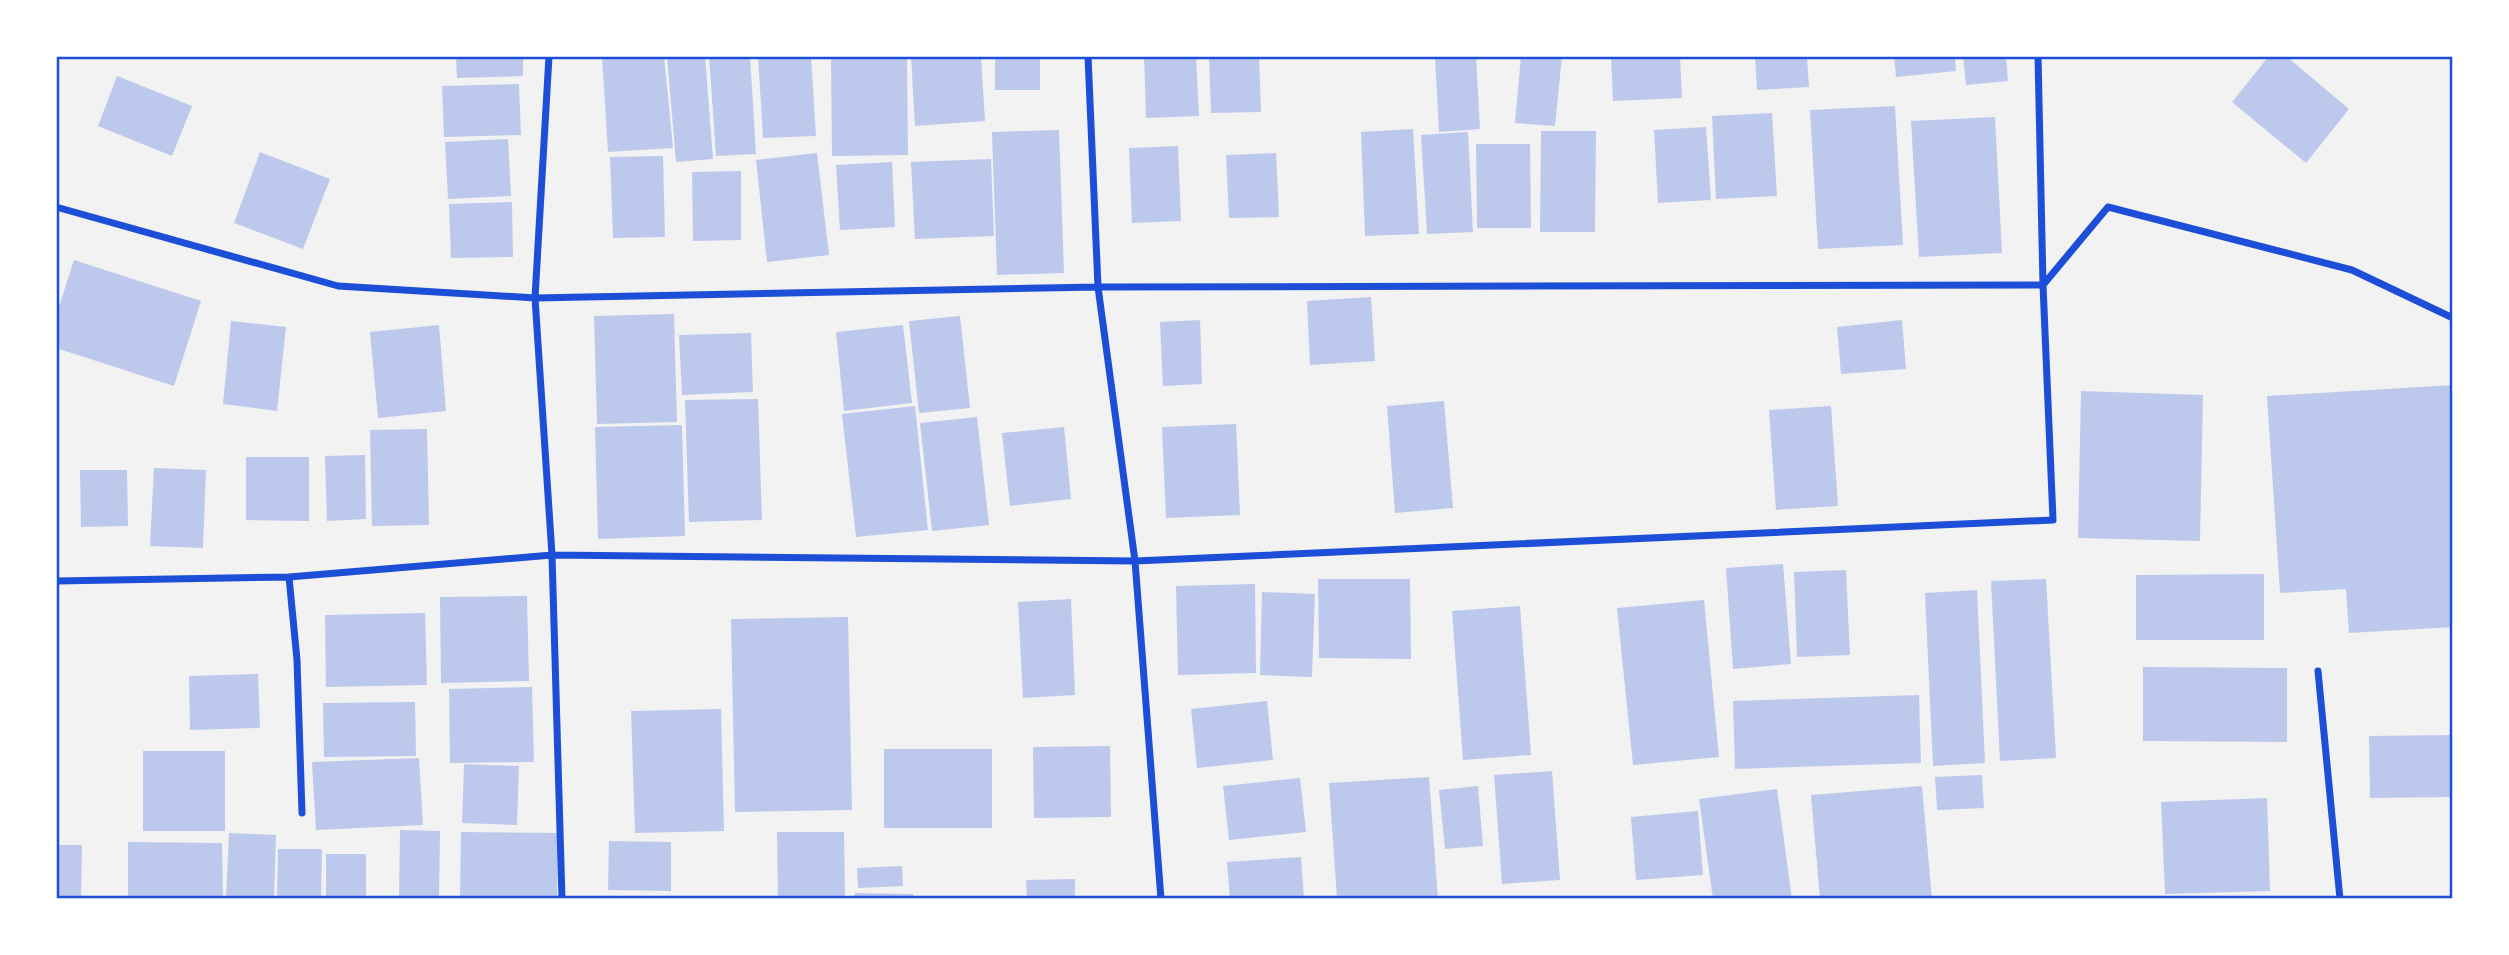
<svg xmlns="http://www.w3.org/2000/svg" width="2509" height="955" font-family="Cabin,sans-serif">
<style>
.building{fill:#bdc9ec}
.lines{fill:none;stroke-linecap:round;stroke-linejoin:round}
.minor{stroke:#1d4ed8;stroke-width:7}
.neatline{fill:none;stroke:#1d4ed8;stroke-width:2.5}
</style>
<rect width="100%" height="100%" fill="#f2f2f2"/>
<path class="building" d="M 456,56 L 523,56 L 523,76 L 457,78 Z
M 602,56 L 664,56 L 673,148 L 608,152 Z
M 667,56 L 705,56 L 713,159 L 676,162 Z
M 709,56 L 750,56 L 756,154 L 716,156 Z
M 758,56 L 811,56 L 816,136 L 763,138 Z
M 831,56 L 907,56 L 908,155 L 832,156 Z
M 911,56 L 981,56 L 985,121 L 915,126 Z
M 995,56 L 1040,56 L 1040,90 L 995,90 Z
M 1144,56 L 1196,56 L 1199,116 L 1146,118 Z
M 1209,56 L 1259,56 L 1261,112 L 1211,113 Z
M 1435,56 L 1476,56 L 1480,129 L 1439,132 Z
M 1521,56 L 1562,56 L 1555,126 L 1515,123 Z
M 1611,56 L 1680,56 L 1682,98 L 1613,101 Z
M 1755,56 L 1807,56 L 1809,87 L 1757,90 Z
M 1894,56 L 1955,56 L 1956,71 L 1896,77 Z
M 1963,56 L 2006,56 L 2008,81 L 1966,85 Z
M 2269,56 L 2286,56 L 2349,109 L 2306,163 L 2232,102 Z
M 117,76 L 192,106 L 172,156 L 98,126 Z
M 519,84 L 521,135 L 444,137 L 442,86 Z
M 1895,106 L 1903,245 L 1818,249 L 1810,110 Z
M 1772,113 L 1777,196 L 1716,199 L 1712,116 Z
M 1995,117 L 2002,253 L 1919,257 L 1911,121 Z
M 1706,127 L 1711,200 L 1658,203 L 1654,130 Z
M 1413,129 L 1419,234 L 1365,236 L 1361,132 Z
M 1059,130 L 1064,273 L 997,275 L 992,132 Z
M 1541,131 L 1596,131 L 1595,232 L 1540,232 Z
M 1468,132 L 1473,232 L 1427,234 L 1421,135 Z
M 508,139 L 511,196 L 448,199 L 445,142 Z
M 1476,144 L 1530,144 L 1531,228 L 1477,228 Z
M 1178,146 L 1181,221 L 1132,223 L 1129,148 Z
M 260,152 L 330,179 L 303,249 L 234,223 Z
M 817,153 L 829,255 L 767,262 L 756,160 Z
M 1276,153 L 1279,217 L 1229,218 L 1226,155 Z
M 663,156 L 665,237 L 613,238 L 610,157 Z
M 991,159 L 994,236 L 915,239 L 911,162 Z
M 892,162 L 895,227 L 840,230 L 836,165 Z
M 741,171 L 741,240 L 693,241 L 692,172 Z
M 512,202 L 513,257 L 451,258 L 449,204 Z
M 74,260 L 201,301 L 174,386 L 56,348 L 56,316 Z
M 1371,297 L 1375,361 L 1310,365 L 1307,301 Z
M 674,314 L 677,422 L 597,424 L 594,316 Z
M 960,316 L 970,408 L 919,413 L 909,321 Z
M 1200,320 L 1202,384 L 1163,386 L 1160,322 Z
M 1902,320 L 1906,369 L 1841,374 L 1837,327 Z
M 231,321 L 286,327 L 277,411 L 223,404 Z
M 439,325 L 446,411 L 378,418 L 370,332 Z
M 903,325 L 912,403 L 844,411 L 836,332 Z
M 751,333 L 753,392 L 682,395 L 679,335 Z
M 2453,385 L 2453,627 L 2349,633 L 2346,589 L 2280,593 L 2267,396 Z
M 2081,391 L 2203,395 L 2200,541 L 2078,538 Z
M 758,399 L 762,520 L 689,522 L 685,400 Z
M 1444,401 L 1453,508 L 1395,513 L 1387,406 Z
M 915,406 L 928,530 L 856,537 L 842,414 Z
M 1831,406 L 1838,506 L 1776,510 L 1769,410 Z
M 977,417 L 989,525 L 932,531 L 920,423 Z
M 1236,424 L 1240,515 L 1166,518 L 1162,427 Z
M 682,425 L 685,536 L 598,539 L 595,427 Z
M 1064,427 L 1071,499 L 1010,506 L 1002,433 Z
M 427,429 L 429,525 L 372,526 L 370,430 Z
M 365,455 L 366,519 L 327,521 L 325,456 Z
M 246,457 L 309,457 L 309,521 L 246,520 Z
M 154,468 L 206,470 L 203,548 L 150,546 Z
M 80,470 L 127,470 L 128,526 L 81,527 Z
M 1783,564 L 1791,664 L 1733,669 L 1726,568 Z
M 1846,570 L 1850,655 L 1797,657 L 1794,572 Z
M 2264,574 L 2264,640 L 2136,640 L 2136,575 Z
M 1318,579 L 1410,579 L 1411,659 L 1319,658 Z
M 2046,579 L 2056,758 L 2000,761 L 1991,581 Z
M 1255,584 L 1256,673 L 1178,675 L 1176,586 Z
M 1977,590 L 1985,763 L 1933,766 L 1925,593 Z
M 1262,592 L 1315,594 L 1312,677 L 1260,675 Z
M 527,596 L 529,681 L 441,683 L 440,597 Z
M 1071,599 L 1075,695 L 1023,698 L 1018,602 Z
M 1704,600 L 1719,757 L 1633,765 L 1617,608 Z
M 1520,606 L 1531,755 L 1463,760 L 1452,611 Z
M 425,613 L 427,685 L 326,687 L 325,615 Z
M 848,617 L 852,810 L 735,812 L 731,619 Z
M 2143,667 L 2287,668 L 2287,742 L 2143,741 Z
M 258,674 L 260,728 L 190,730 L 189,676 Z
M 532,687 L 534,762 L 450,763 L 449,689 Z
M 1919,695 L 1921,763 L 1735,769 L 1733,701 Z
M 1267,701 L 1273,760 L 1197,768 L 1191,709 Z
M 415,702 L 416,756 L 324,757 L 323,703 Z
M 721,709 L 724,831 L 635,833 L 631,711 Z
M 2453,735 L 2453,797 L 2370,798 L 2369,736 Z
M 1110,746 L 1111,817 L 1034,818 L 1033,747 Z
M 884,749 L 992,749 L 992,828 L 884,828 Z
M 143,751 L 225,751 L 225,831 L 143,831 Z
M 419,758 L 423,825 L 316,830 L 312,762 Z
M 464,764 L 519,766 L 517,825 L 462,823 Z
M 1552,771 L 1560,880 L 1502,884 L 1494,775 Z
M 1982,775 L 1984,808 L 1937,810 L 1935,777 Z
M 1429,777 L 1438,899 L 1337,899 L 1329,783 Z
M 1300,778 L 1306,832 L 1229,840 L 1223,786 Z
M 1478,786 L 1483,846 L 1445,849 L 1439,790 Z
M 1922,786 L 1932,899 L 1820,899 L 1811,795 Z
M 1777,789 L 1792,899 L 1713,899 L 1699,799 Z
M 2267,798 L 2270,891 L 2165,894 L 2161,802 Z
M 1698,811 L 1703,875 L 1636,880 L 1631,817 Z
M 400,830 L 440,831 L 439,899 L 399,899 Z
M 461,832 L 558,833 L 557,899 L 460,899 Z
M 777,832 L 844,832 L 845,899 L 778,899 Z
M 229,833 L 276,835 L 274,899 L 226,899 Z
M 609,841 L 671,842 L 671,891 L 608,890 Z
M 128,842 L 222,843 L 223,899 L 128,899 Z
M 56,845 L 82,845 L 81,899 L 56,899 Z
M 278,849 L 322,849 L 321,899 L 277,899 Z
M 326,854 L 366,854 L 366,899 L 326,899 Z
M 1301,857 L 1304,899 L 1230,899 L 1227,862 Z
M 902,866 L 903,886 L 858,888 L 857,868 Z
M 1075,879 L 1075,899 L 1027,899 L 1026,880 Z
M 855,893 L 913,894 L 913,899 L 854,899 Z"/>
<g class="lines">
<path class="minor" d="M 549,56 L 535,298 L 552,555 L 562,899
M 1088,56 L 1098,287 L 1135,561 L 1161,899
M 56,207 L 338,286 L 535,298 L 1098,287 L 2043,285 L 2108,207 L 2352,270 L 2453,318
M 289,577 L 297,660 L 302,813
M 56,581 L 289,577 L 552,555 L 1135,561 L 2053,520 L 2043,285 L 2038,56
M 2318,671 L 2340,899"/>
</g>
<rect width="2509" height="955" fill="none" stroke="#ffffff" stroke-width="116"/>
<rect x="58" y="58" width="2393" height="839" class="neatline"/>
</svg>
